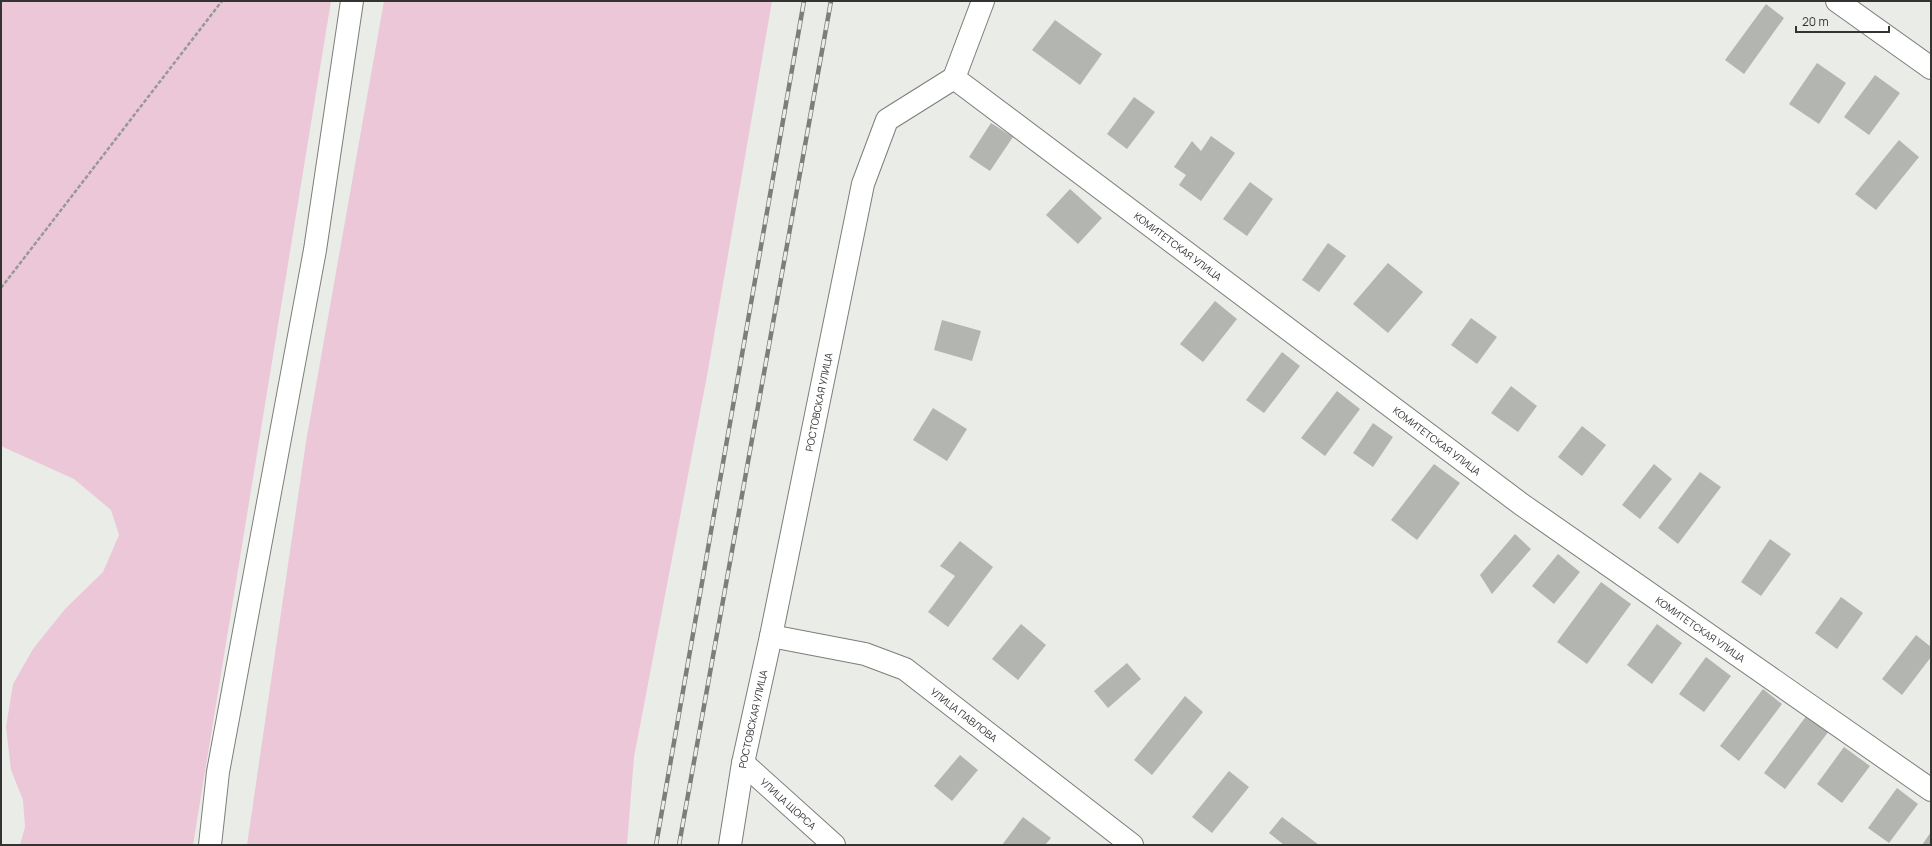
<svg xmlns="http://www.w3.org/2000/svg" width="1932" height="846" font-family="Manrope,sans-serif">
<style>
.green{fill:#ebc7d8}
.building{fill:#b3b5b0}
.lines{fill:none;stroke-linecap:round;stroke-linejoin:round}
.street-casing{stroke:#7c7e79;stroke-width:24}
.path{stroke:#979995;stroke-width:2.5;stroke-dasharray:4 2;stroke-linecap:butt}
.street{stroke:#fff;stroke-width:22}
.rail-casing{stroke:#7d7e7b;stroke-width:4.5}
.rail{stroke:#eaece7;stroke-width:3;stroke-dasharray:9;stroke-linecap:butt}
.labels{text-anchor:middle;stroke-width:4;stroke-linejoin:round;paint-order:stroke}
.street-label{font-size:10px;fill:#333432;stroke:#eaece7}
</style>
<rect width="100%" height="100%" fill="#eaece7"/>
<path class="green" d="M 1,1 L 331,1 L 193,845 L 20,845 L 25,827 L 23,800 L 11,770 L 6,727 L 13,684 L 33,649 L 65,609 L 103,572 L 119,535 L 111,510 L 74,479 L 1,446 Z
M 384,1 L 772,1 L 707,376 L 634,757 L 627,845 L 247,845 L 306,442 Z"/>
<path class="building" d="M 1766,4 L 1784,18 L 1744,74 L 1725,60 Z
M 1055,20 L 1102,54 L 1080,85 L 1032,50 Z
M 1817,63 L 1846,83 L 1819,124 L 1789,104 Z
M 1875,75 L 1900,93 L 1869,135 L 1844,117 Z
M 1134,97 L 1155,112 L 1127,149 L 1107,134 Z
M 991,123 L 1013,137 L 990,171 L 969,157 Z
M 1211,136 L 1235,153 L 1201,201 L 1179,185 L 1186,175 L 1174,167 L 1192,141 L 1201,151 Z
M 1899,140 L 1919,157 L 1876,210 L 1855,194 Z
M 1250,182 L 1273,199 L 1247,236 L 1223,219 Z
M 1070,189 L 1102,218 L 1078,244 L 1046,215 Z
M 1328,243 L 1346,256 L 1319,292 L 1302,280 Z
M 1388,263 L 1423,292 L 1388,333 L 1353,304 Z
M 1215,301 L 1237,319 L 1203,362 L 1180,344 Z
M 1471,318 L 1497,337 L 1477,364 L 1451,345 Z
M 942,320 L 981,331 L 972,361 L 934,350 Z
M 1282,352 L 1300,366 L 1264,413 L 1246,400 Z
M 1511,386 L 1537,406 L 1518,432 L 1491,413 Z
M 1337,391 L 1360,409 L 1325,456 L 1301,438 Z
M 933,408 L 967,429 L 947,461 L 913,440 Z
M 1373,423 L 1393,437 L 1373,467 L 1353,453 Z
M 1582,426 L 1606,445 L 1582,476 L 1558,457 Z
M 1434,464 L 1460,483 L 1417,540 L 1391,520 Z
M 1654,464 L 1672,479 L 1640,519 L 1622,505 Z
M 1700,472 L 1721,487 L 1678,544 L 1658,528 Z
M 1515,534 L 1531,549 L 1492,594 L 1480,575 Z
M 1770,539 L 1791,554 L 1761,596 L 1741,582 Z
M 960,541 L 993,567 L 948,627 L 928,612 L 955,576 L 940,566 Z
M 1558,554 L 1580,572 L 1554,604 L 1532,586 Z
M 1601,582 L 1631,604 L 1587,664 L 1557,642 Z
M 1841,597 L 1863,613 L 1837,649 L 1815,633 Z
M 1021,624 L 1046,645 L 1018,680 L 992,659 Z
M 1657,624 L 1682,643 L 1652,684 L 1627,665 Z
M 1916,635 L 1931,647 L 1931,657 L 1902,695 L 1882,679 Z
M 1706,657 L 1731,676 L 1704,712 L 1679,694 Z
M 1127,663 L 1141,679 L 1108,708 L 1094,691 Z
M 1763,689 L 1782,704 L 1739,761 L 1720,746 Z
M 1185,696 L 1203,712 L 1152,775 L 1134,760 Z
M 1807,715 L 1829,731 L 1785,789 L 1764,773 Z
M 1844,747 L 1870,766 L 1842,803 L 1817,784 Z
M 960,755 L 978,770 L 952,801 L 934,786 Z
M 1229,771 L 1249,787 L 1212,833 L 1192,817 Z
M 1897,788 L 1918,804 L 1889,843 L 1868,828 Z
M 1023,817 L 1051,838 L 1045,845 L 1002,845 Z
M 1282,817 L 1319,845 L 1284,845 L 1269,833 Z
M 1931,832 L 1931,845 L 1922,845 Z"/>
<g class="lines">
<g class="street-casing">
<g id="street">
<path d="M 1837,1 L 1931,68"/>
<path id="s1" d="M 954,78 L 1521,504 L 1931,790"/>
<path id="s2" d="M 771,636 L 865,654 L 905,669 L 1132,845"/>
<path id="s3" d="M 743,763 L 834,845"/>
<path d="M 210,845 L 218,772 L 315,250 L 352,1"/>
<path id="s4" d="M 730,845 L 743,763 L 771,636 L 863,184 L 887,120 L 954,78 L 983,1"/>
</g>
</g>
<path class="path" d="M 1,288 L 222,1"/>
<use href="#street" class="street"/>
<g class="rail-casing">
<path id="rail" d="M 656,845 L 804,1
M 679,845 L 831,1"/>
</g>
<use href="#rail" class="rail"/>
</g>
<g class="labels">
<g class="street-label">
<text dy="4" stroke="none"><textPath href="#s1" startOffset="280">КОМИТЕТСКАЯ УЛИЦА</textPath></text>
<text dy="4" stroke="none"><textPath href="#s4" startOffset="452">РОСТОВСКАЯ УЛИЦА</textPath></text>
<text dy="4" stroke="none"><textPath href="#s1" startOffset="604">КОМИТЕТСКАЯ УЛИЦА</textPath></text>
<text dy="4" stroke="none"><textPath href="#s1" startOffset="928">КОМИТЕТСКАЯ УЛИЦА</textPath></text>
<text dy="4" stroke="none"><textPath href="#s2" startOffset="213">УЛИЦА ПАВЛОВА</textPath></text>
<text dy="4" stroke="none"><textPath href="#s4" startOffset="128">РОСТОВСКАЯ УЛИЦА</textPath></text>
<text dy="4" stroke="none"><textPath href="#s3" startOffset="61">УЛИЦА ЩОРСА</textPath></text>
</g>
</g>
<rect width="1932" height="846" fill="none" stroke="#333432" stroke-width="4"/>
<path d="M1796 26v6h93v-6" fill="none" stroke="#333432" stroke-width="2"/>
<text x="1802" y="26" font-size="12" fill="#333432" stroke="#eaece7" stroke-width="3" paint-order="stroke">20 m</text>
</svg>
